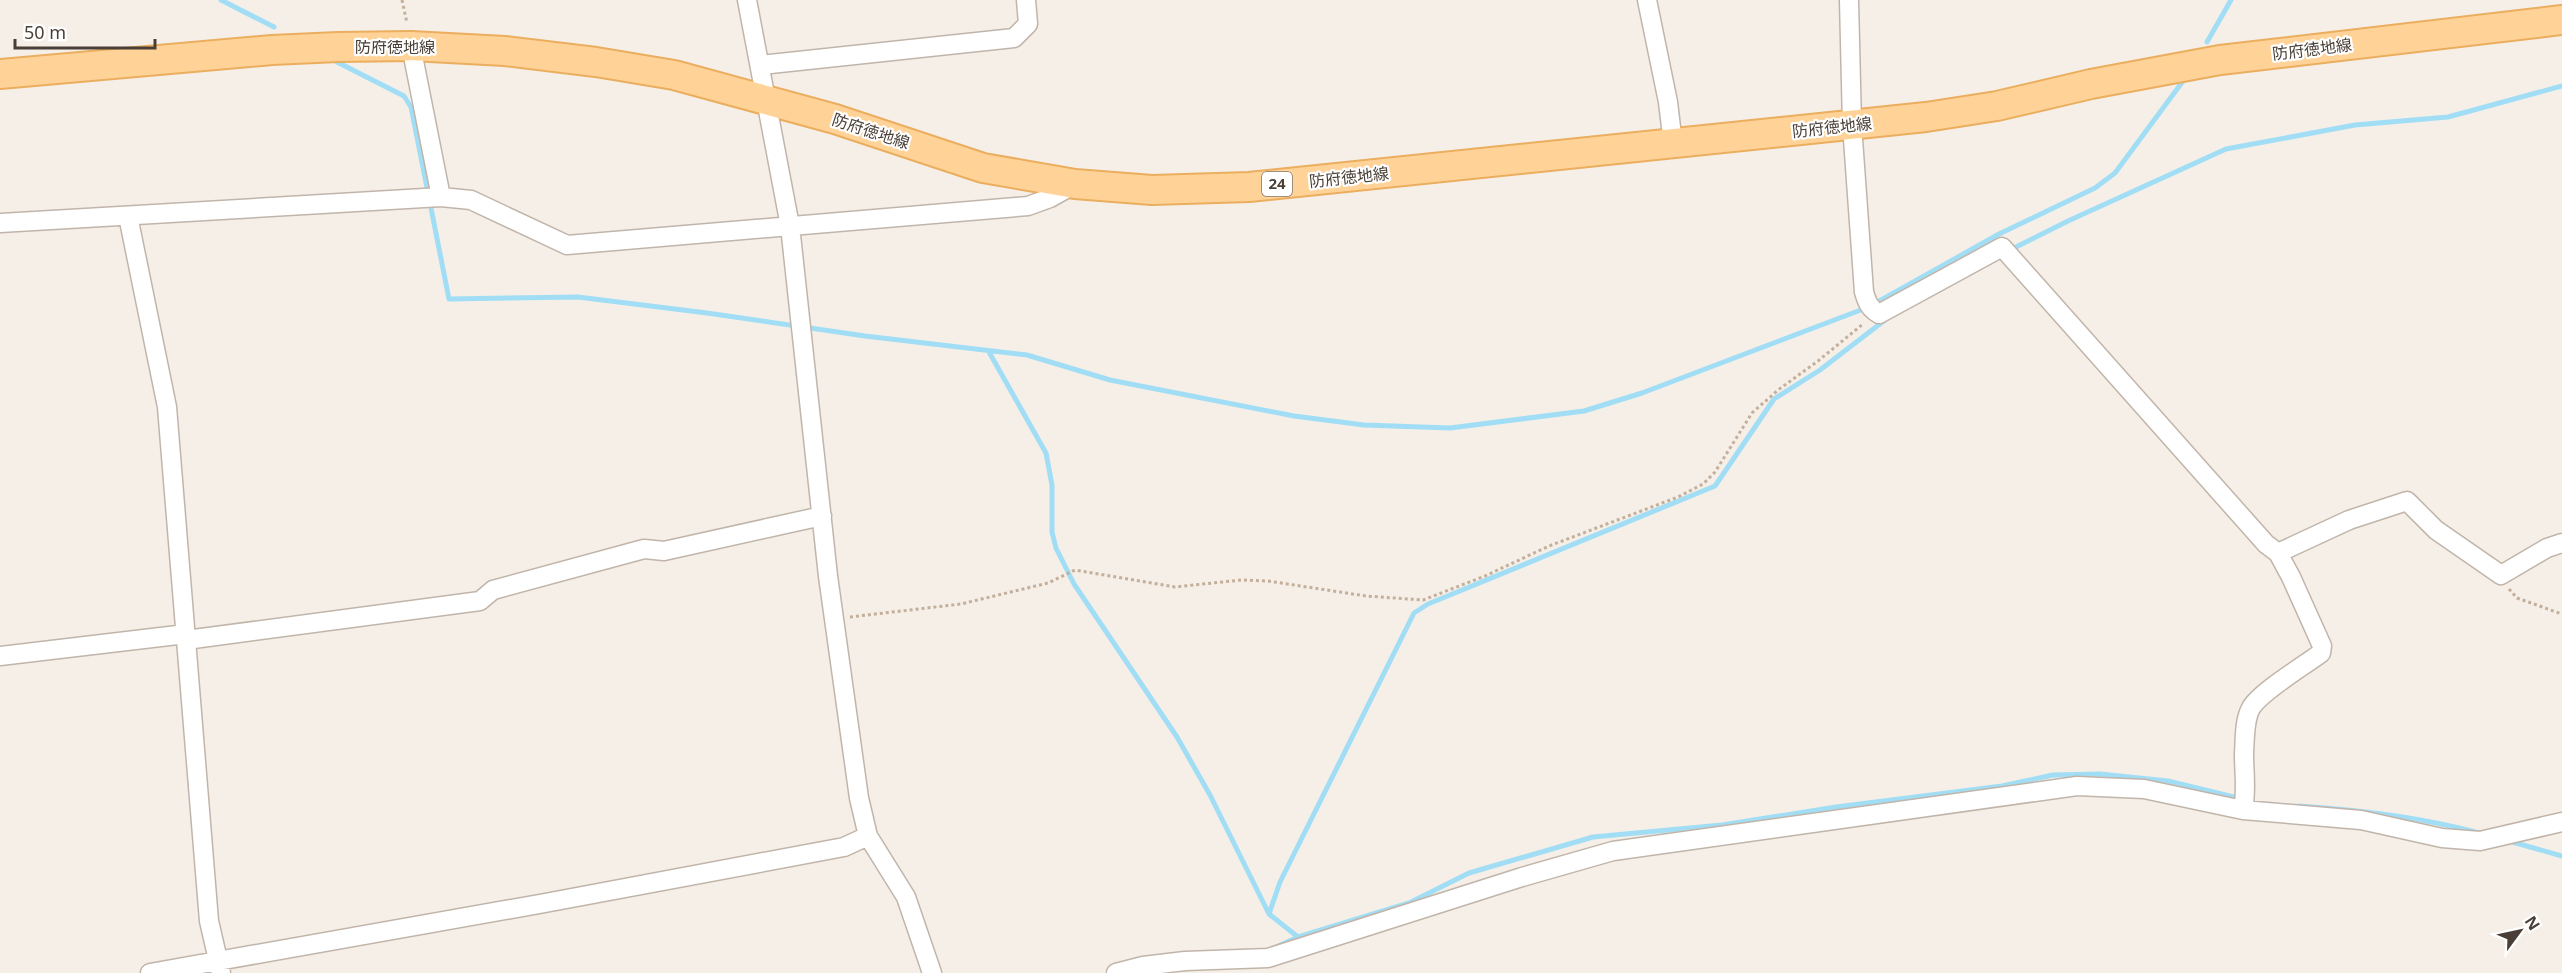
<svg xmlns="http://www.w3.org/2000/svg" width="2562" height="973" font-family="'Noto Sans','Noto Sans JP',sans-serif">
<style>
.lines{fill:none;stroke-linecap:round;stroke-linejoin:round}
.stream{stroke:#a1def5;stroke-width:5}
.minor-casing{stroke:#c1b5aa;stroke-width:21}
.primary-casing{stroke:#ebae5f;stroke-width:32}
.path{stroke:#c4af9a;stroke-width:3;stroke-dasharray:3 3;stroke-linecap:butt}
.minor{stroke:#fff;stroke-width:18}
.primary{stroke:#ffd397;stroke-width:28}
.labels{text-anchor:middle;stroke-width:4.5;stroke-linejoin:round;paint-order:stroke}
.shield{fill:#fff;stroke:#807972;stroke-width:1.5}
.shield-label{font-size:15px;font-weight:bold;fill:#493f36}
.street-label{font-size:16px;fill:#493f36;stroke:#fff}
</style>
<rect width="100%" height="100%" fill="#f5efe8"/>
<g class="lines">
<path class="stream" d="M 221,0 L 274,27
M 2207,42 L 2231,0
M 337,62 L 404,96 L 411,107 L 449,299 L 578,297 L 707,313 L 865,336 L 1027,355 L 1110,380 L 1294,416 L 1364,425 L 1450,428 L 1584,411 L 1642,393 L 1866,308
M 2008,251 L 2068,221 L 2226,149 L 2355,125 L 2448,117 L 2562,86
M 1874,304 L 1999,234 L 2095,188 L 2115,173 L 2186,77
M 989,352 L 1046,453 L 1052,485 L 1052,532 L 1056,548 L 1074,584 L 1177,737 L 1210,795 L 1269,914 L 1298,937
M 2299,806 C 2360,810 2421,817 2479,833
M 2509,841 L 2562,856
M 1269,914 L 1280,882 L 1414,613 L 1428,604 L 1715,486 L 1774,399 L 1820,370 L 1885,320
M 1276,947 L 1298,937 L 1409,903 L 1469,873 L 1593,837 L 1722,825 L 1836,807 L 2002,786 L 2053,775 L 2100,774 L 2168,781 L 2242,799"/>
<g class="minor-casing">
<path id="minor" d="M 747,0 L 790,226 L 828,576 L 859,798 L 868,836 L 906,897 L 932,973
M 1647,0 L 1668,102 L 1673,144
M 1849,0 L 1852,125 L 1864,292 C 1867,302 1869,308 1879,314 L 2002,247 L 2266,544 L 2278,553 L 2349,520 L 2407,501 L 2436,530 L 2501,575 L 2547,548 L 2562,543
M 411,46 L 441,197
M 761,65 L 1014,38 L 1028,24 L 1026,0
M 128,216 L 167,407 L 209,921 L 221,973
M 0,223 L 441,197 L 471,200 L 567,245 L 1028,206 L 1050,198 L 1075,184
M 186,640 L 480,601 L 493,590 L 644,549 L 664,551 L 822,516
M 0,656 L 186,634
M 2243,810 C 2247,791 2244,773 2244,754 C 2245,740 2244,720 2251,708 C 2260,692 2305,665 2321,653 L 2322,646 L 2291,577 L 2278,553
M 150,973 L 545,903 L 844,847 L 868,836
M 1116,973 L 1143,966 L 1185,961 L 1268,958 L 1522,877 L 1613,851 L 2077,786 L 2144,789 L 2243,810 L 2361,820 L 2442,838 L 2480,841 L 2562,822"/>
</g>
<g class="primary-casing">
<path id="primary" d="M 0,74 L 272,50 L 338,47 L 411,46 L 505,51 L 596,62 L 674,75 L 835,119 L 983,168 L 1075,184 L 1152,190 L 1249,187 L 1926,117 L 1997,106 L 2091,84 L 2220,60 L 2562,20"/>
</g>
<path class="path" d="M 402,0 L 407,23
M 2509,589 L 2517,598 L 2562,614
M 850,617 L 961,604 L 1048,583 L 1075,570 L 1175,587 L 1241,580 L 1268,581 L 1366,596 L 1423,600 L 1485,576 L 1549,546 L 1678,497 L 1703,484 L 1715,472 L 1752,413 L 1778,390 L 1818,361 L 1863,324"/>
<use href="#minor" class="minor"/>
<use href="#primary" class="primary"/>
</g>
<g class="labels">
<rect class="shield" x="1262" y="172" width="30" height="24" rx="4.5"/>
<g class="shield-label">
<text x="1277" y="189">24</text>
</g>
<g class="street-label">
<text x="395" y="53">防府徳地線</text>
<text transform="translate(2312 49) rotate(-7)" y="6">防府徳地線</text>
<text transform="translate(1832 127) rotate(-6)" y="6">防府徳地線</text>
<text transform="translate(871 131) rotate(18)" y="6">防府徳地線</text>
<text transform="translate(1349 177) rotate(-6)" y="6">防府徳地線</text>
</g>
</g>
<g transform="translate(2520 931) rotate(57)" stroke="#ffffff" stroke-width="4.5" paint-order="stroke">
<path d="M0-4.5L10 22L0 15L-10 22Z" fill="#493f36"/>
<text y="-9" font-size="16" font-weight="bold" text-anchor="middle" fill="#493f36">N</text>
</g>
<path d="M15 39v9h140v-9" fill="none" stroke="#493f36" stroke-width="3"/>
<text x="24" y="39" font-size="18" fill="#493f36" stroke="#ffffff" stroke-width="4.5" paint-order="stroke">50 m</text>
</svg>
